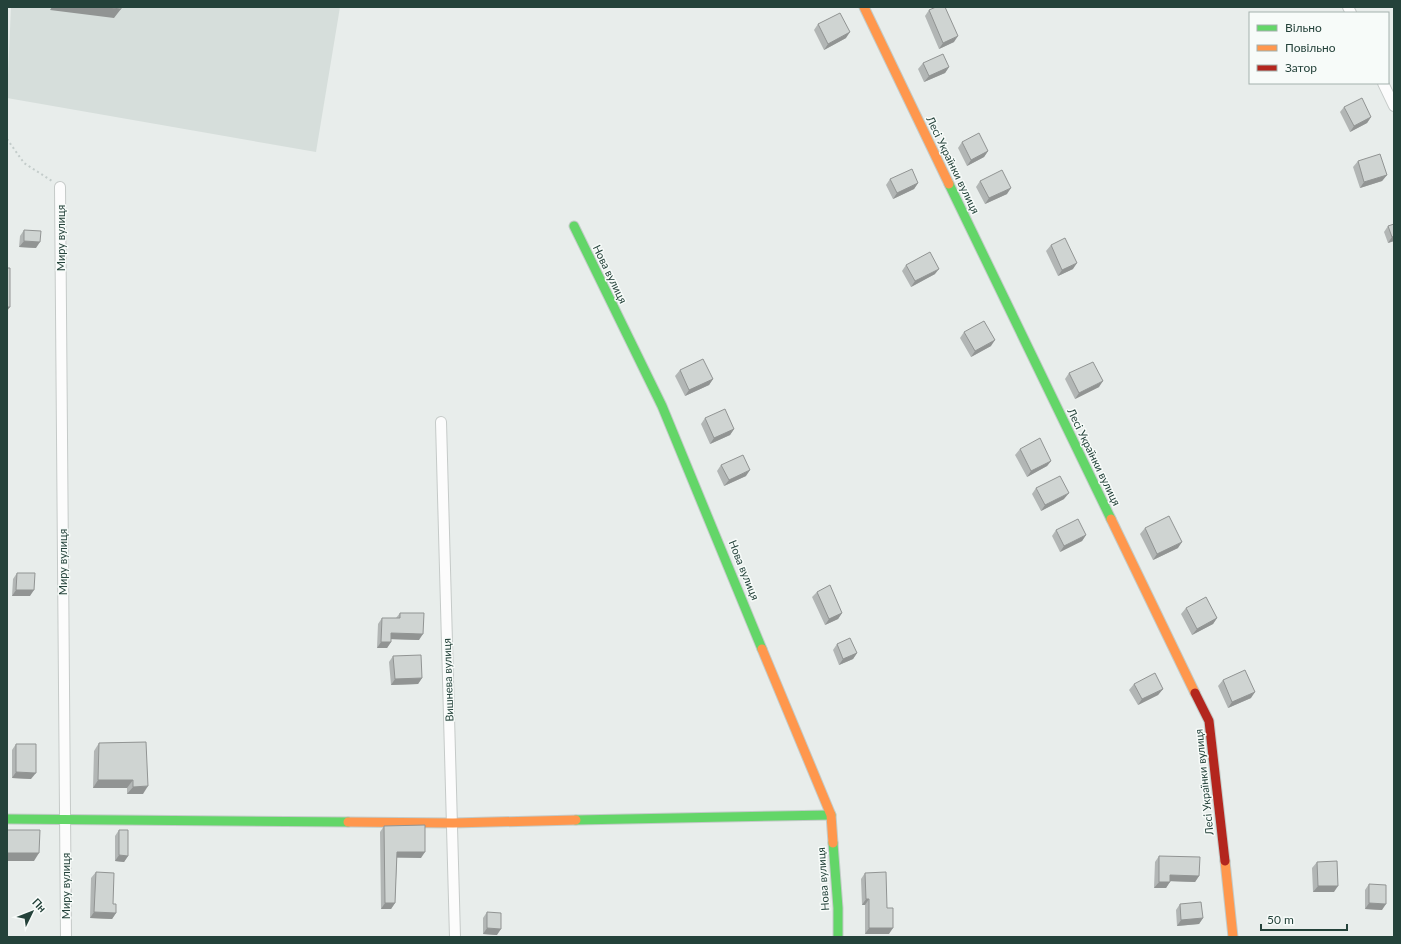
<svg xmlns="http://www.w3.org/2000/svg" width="1401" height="944" font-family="Lato,sans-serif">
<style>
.built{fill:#d6dedb}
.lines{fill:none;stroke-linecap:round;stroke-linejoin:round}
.street-casing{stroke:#c5cac8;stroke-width:12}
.fast-casing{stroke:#c3cbc8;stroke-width:11}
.slow-casing{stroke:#c3cbc8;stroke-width:11}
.jam-casing{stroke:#c3cbc8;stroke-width:11}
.path{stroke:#c3ccca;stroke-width:2;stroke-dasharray:2 3;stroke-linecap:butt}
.street{stroke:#fcfcfc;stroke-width:10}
.fast{stroke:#63d668;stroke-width:9}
.slow{stroke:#ff974d;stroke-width:9}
.jam{stroke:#b3261e;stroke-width:9}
.wall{fill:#b2b6b5}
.shaded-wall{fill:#919493}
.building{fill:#cfd4d2;stroke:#919493}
.labels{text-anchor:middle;stroke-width:3;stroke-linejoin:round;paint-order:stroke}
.street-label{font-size:11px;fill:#24423a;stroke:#f7fbf9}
</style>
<rect width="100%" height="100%" fill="#e8edeb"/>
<path class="built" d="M 11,7 L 340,7 L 316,152 L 7,98 Z"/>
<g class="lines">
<g class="street-casing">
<path id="street" d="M 1348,7 L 1351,13
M 1383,83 L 1394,106
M 60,187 L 66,937
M 441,422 L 455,937"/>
</g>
<g class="fast-casing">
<path id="fast" d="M 949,184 L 1111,519
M 574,226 L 662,406 L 762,649
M 7,819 L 348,822
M 576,820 L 831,815
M 833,843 L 838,908 L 838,937"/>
</g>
<g class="slow-casing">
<path id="slow" d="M 864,7 L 949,184
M 1111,519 L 1195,693
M 762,649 L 831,815 L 833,843
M 348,822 L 453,823 L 576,820
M 1225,861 L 1233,937"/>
</g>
<g class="jam-casing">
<path id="jam" d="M 1195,693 L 1209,721 L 1225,861"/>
</g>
<path class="path" d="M 7,139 L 24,163 L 52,181"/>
<use href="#street" class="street"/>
<use href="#fast" class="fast"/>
<use href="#slow" class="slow"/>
<use href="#jam" class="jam"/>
</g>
<path class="wall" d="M 929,10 L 954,42 L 939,49 L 925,16 Z
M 818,24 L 846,38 L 824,50 L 814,30 Z
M 923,63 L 949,67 L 945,73 L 924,82 L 918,69 Z
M 1344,107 L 1371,117 L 1367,123 L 1350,132 L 1340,112 Z
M 962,142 L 988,151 L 984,157 L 967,166 L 958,148 Z
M 1358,161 L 1387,175 L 1382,181 L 1360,188 L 1353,167 Z
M 890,179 L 918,183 L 914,189 L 893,199 L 886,185 Z
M 980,181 L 1007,194 L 985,204 L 976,187 Z
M 1388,226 L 1394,241 L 1388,243 L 1384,232 Z
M 24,230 L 36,248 L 19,247 L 20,236 Z
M 1051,245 L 1073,269 L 1058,276 L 1046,251 Z
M 906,265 L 935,274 L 911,287 L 902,271 Z
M 964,332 L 991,346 L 971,357 L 960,338 Z
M 680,370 L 713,379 L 709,385 L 685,396 L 675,376 Z
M 1069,373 L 1099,387 L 1075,399 L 1065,379 Z
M 705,418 L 734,429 L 730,435 L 710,444 L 701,424 Z
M 1020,449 L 1051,461 L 1047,466 L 1027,477 L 1015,455 Z
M 721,465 L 746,476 L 724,486 L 717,471 Z
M 1036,488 L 1064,499 L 1041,511 L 1032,494 Z
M 1145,528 L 1178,548 L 1153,560 L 1140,534 Z
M 1056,530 L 1086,535 L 1082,541 L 1060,552 L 1052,536 Z
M 17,573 L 30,596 L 12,596 L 13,579 Z
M 817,592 L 842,613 L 838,619 L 825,625 L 812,597 Z
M 1186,608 L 1217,618 L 1213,624 L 1192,635 L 1181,614 Z
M 400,613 L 419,640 L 391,639 L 391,642 L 387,648 L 377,648 L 378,624 L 382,618 L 396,618 Z
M 837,644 L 857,653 L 853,659 L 839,665 L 833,650 Z
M 393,656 L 422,678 L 418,684 L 391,685 L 389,662 Z
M 1223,680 L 1251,698 L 1228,708 L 1218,686 Z
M 1134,684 L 1163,689 L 1158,695 L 1138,705 L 1129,690 Z
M 146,742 L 143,794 L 127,794 L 127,788 L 93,788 L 94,751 L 99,743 Z
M 16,744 L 31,779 L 12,778 L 12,750 Z
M 384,826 L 421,858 L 397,858 L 395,903 L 391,909 L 381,909 L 380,832 Z
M 119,830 L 128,856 L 124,862 L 115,861 L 115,836 Z
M 1159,856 L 1199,876 L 1195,882 L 1170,881 L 1166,888 L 1154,888 L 1155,862 Z
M 1317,862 L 1334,892 L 1313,892 L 1312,868 Z
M 96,872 L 113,904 L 116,913 L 112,919 L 90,918 L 91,878 Z
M 865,873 L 887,908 L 889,934 L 865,934 L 865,905 L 862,905 L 861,879 Z
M 1369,884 L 1382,910 L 1365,909 L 1365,890 Z
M 1180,904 L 1203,918 L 1199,924 L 1177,926 L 1176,910 Z
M 487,912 L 497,935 L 483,934 L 483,918 Z"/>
<path class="shaded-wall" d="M 52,7 L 103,7 L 121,9 L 114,18 L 50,10 Z
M 850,32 L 846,38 L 824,50 L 828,44 Z
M 958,36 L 954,42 L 939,49 L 943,43 Z
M 949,67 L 945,73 L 924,82 L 929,76 Z
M 1371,117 L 1367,123 L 1350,132 L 1354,126 Z
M 988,151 L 984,157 L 967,166 L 971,160 Z
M 1387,175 L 1382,181 L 1360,188 L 1364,182 Z
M 918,183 L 914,189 L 893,199 L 897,193 Z
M 1011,188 L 1007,194 L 985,204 L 989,198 Z
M 1394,236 L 1394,241 L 1388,243 L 1392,237 Z
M 24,241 L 40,242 L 36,248 L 19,247 Z
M 1077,263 L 1073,269 L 1058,276 L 1062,270 Z
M 939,269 L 935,274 L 911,287 L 915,281 Z
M 7,307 L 10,307 L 7,311 Z
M 995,340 L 991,346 L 971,357 L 975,351 Z
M 713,379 L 709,385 L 685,396 L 689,390 Z
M 1103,381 L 1099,387 L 1075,399 L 1079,393 Z
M 734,429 L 730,435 L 710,444 L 714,438 Z
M 1051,461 L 1047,466 L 1027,477 L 1031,471 Z
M 750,470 L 746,476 L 724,486 L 729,480 Z
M 1069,493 L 1064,499 L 1041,511 L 1045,505 Z
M 1086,535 L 1082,541 L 1060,552 L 1064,546 Z
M 1182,542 L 1178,548 L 1153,560 L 1157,554 Z
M 16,590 L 34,590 L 30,596 L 12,596 Z
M 842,613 L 838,619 L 825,625 L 829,619 Z
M 1217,618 L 1213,624 L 1192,635 L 1197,629 Z
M 391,633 L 423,634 L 419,640 L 387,639 Z
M 381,642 L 391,642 L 387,648 L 377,648 Z
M 857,653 L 853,659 L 839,665 L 843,659 Z
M 422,678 L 418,684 L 391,685 L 395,679 Z
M 1163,689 L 1158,695 L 1138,705 L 1142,699 Z
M 1255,692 L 1251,698 L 1228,708 L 1232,702 Z
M 16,772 L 36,773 L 31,779 L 12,778 Z
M 98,780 L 133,780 L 127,788 L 93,788 Z
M 148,786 L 143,794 L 127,794 L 133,787 Z
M 397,852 L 425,852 L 421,858 L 393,857 Z
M 7,853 L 39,853 L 34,861 L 7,861 Z
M 119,855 L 128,856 L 124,862 L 115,861 Z
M 1170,875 L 1199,876 L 1195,882 L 1166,881 Z
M 1159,882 L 1170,882 L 1166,888 L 1154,888 Z
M 1318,886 L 1338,886 L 1334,892 L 1313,892 Z
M 866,899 L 869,899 L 865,905 L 862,905 Z
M 385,903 L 395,903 L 391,909 L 381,909 Z
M 1369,903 L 1386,904 L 1382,910 L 1365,909 Z
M 94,912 L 116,913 L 112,919 L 90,918 Z
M 1203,918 L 1199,924 L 1177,926 L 1181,920 Z
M 487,928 L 501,929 L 497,935 L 483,934 Z
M 869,928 L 893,928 L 889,934 L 865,934 Z"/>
<path class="building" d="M 103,7 L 121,7 L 121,9 Z
M 936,7 L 945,7 L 958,36 L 943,43 L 929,10 Z
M 840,13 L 850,32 L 828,44 L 818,24 Z
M 943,54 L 949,67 L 929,76 L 923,63 Z
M 1362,98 L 1371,117 L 1354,126 L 1344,107 Z
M 979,133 L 988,151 L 971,160 L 962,142 Z
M 1380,154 L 1387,175 L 1364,182 L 1358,161 Z
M 912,169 L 918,183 L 897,193 L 890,179 Z
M 1002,170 L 1011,188 L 989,198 L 980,181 Z
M 1394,224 L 1394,236 L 1392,237 L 1388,226 Z
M 24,230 L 41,231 L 40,242 L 24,241 Z
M 1065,238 L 1077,263 L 1062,270 L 1051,245 Z
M 930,252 L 939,269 L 915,281 L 906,265 Z
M 7,268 L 10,268 L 10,307 L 7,307 Z
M 984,321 L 995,340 L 975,351 L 964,332 Z
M 703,359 L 713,379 L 689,390 L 680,370 Z
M 1093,362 L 1103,381 L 1079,393 L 1069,373 Z
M 725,409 L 734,429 L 714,438 L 705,418 Z
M 1040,438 L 1051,461 L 1031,471 L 1020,449 Z
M 743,455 L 750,470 L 729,480 L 721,465 Z
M 1060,476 L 1069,493 L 1045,505 L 1036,488 Z
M 1169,516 L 1182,542 L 1157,554 L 1145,528 Z
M 1078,519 L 1086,535 L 1064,546 L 1056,530 Z
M 17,573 L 35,573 L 34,590 L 16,590 Z
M 830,585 L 842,613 L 829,619 L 817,592 Z
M 1206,597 L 1217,618 L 1197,629 L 1186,608 Z
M 400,613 L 424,613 L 423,634 L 391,633 L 391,642 L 381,642 L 382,618 L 400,618 Z
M 850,638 L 857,653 L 843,659 L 837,644 Z
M 421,655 L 422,678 L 395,679 L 393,656 Z
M 1245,670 L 1255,692 L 1232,702 L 1223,680 Z
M 1155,673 L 1163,689 L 1142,699 L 1134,684 Z
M 146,742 L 148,786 L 133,787 L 133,780 L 98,780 L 99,743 Z
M 16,744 L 36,744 L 36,773 L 16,772 Z
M 425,825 L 425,852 L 397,852 L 395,903 L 385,903 L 384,826 Z
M 7,830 L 40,830 L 39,853 L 7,853 Z
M 119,830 L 128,830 L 128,856 L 119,855 Z
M 1159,856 L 1200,857 L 1199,876 L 1170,875 L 1170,882 L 1159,882 Z
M 1337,861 L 1338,886 L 1318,886 L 1317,862 Z
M 96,872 L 114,873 L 113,904 L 116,904 L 116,913 L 94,912 Z
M 886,872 L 887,908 L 893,908 L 893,928 L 869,928 L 869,899 L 866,899 L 865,873 Z
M 1369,884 L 1386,885 L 1386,904 L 1369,903 Z
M 1201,902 L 1203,918 L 1181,920 L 1180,904 Z
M 487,912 L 501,913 L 501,929 L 487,928 Z"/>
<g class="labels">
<g class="street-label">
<text transform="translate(953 165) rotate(64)" y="4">Лесі Українки вулиця</text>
<text transform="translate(61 238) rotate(-90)" y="4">Миру вулиця</text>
<text transform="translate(610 274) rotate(64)" y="4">Нова вулиця</text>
<text transform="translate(1094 457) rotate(64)" y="4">Лесі Українки вулиця</text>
<text transform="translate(63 562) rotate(-90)" y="4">Миру вулиця</text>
<text transform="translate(744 570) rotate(68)" y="4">Нова вулиця</text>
<text transform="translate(448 680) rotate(-92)" y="4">Вишнева вулиця</text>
<text transform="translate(1204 782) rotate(-96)" y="4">Лесі Українки вулиця</text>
<text transform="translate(823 879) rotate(-94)" y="4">Нова вулиця</text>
<text transform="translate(66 886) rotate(-90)" y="4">Миру вулиця</text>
</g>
</g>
<rect width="1401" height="944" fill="none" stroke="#24423a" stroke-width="16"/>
<rect x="1249" y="12" width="140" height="72" fill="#f7fbf9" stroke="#a3b1ad"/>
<rect x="1257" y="25" width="20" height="6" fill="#63d668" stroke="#a3b1ad"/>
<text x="1285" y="32" font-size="12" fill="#24423a">Вільно</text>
<rect x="1257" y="45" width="20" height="6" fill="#ff974d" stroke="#a3b1ad"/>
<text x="1285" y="52" font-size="12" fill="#24423a">Повільно</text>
<rect x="1257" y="65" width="20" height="6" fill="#b3261e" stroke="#a3b1ad"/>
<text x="1285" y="72" font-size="12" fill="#24423a">Затор</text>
<g transform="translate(32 912) rotate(47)" stroke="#f7fbf9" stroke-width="3" paint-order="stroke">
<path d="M0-3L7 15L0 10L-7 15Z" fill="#24423a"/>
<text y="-6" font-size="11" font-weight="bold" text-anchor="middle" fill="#24423a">Пн</text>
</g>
<path d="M1261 924v6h86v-6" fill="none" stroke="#24423a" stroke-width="2"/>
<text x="1267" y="924" font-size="12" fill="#24423a" stroke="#f7fbf9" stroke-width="3" paint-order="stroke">50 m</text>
</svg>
